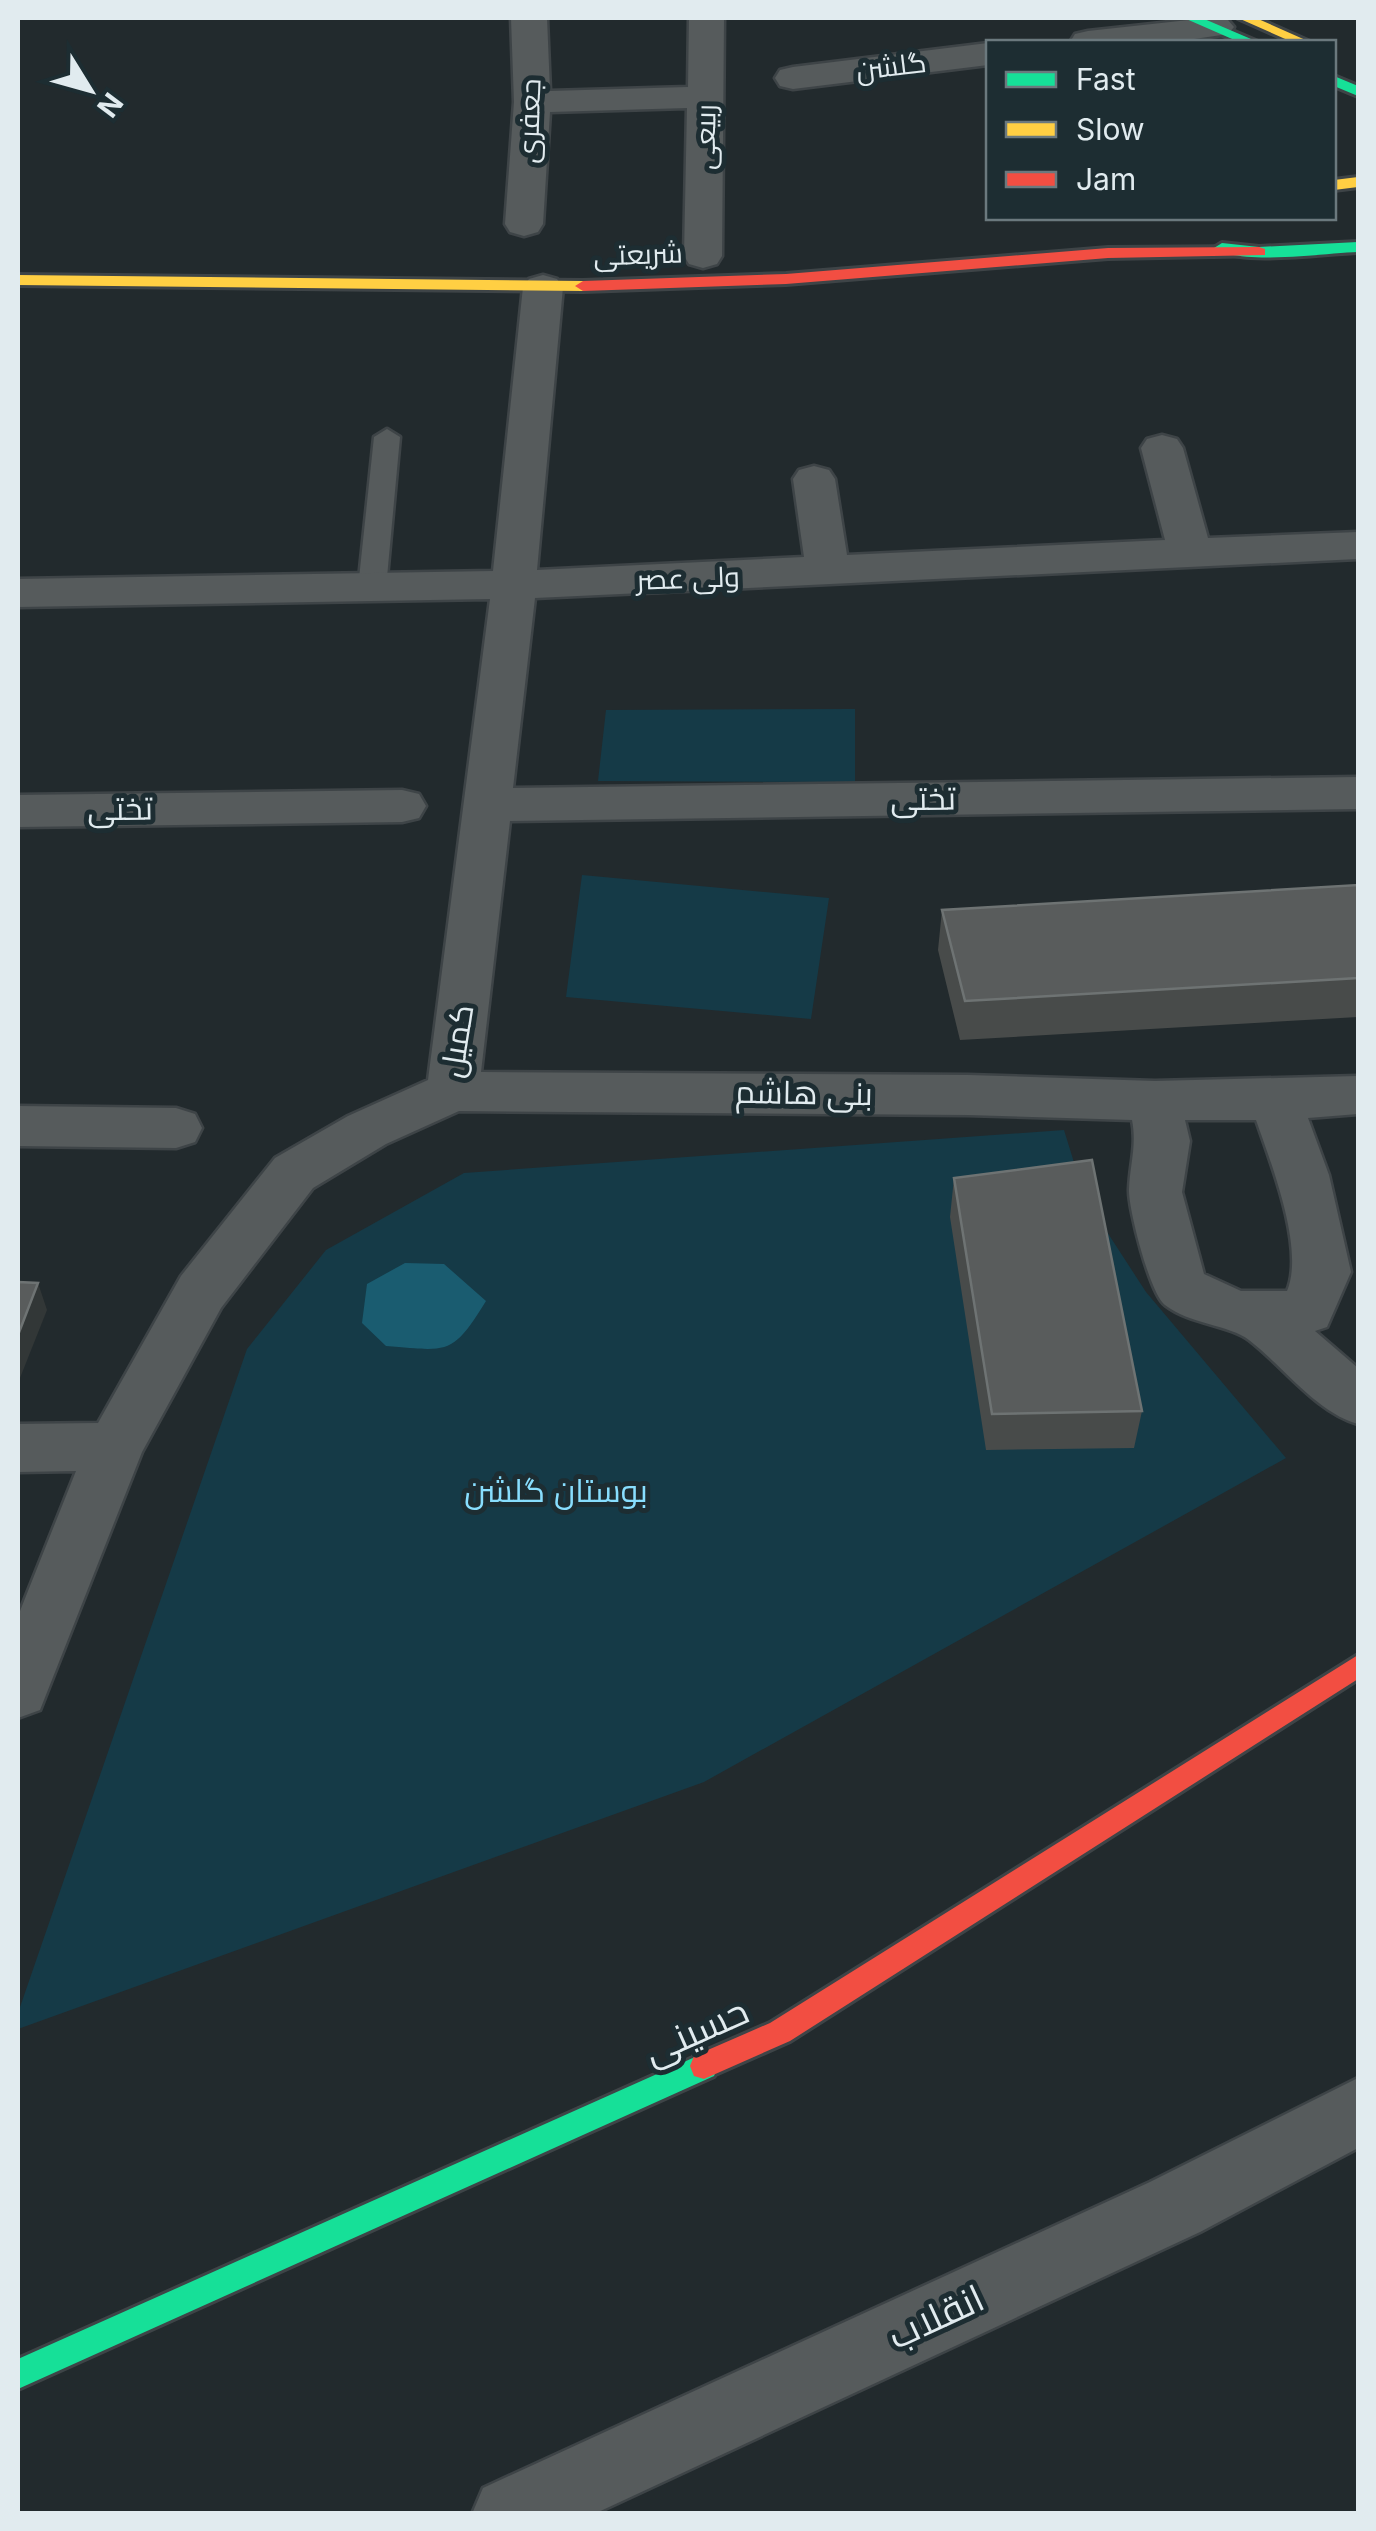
<svg xmlns="http://www.w3.org/2000/svg" width="1376" height="2531" font-family="Inter,Cairo,sans-serif">
<style>
.green{fill:#153a47}
.water{fill:#1a5c70}
.lines{fill:none;stroke-linecap:round;stroke-linejoin:round}
.lane-casing{stroke:#3e4447;stroke-width:5}
.street-casing{stroke:#3e4447;stroke-width:5}
.fast-casing{stroke:#3e4447;stroke-width:6}
.slow-casing{stroke:#3e4447;stroke-width:6}
.jam-casing{stroke:#3e4447;stroke-width:6}
.lane{fill:#565b5c;fill-rule:evenodd}
.street{fill:#565b5c;fill-rule:evenodd}
.fast{fill:#16e098;fill-rule:evenodd}
.slow{fill:#ffcf43;fill-rule:evenodd}
.jam{fill:#f24e42;fill-rule:evenodd}
.wall{fill:#484b4a}
.shaded-wall{fill:#323737}
.building{fill:#595c5c;stroke:#6e7373;stroke-width:2.5}
.labels{text-anchor:middle;stroke-width:10;stroke-linejoin:round;paint-order:stroke}
.far-street-label{font-size:28px;fill:#e1ebef;stroke:#1d2d32}
.street-label{font-size:32px;fill:#e1ebef;stroke:#1d2d32}
.park-label{font-size:32px;fill:#88defe;stroke:#1d2d32}
.near-street-label{font-size:38px;fill:#e1ebef;stroke:#1d2d32}
</style>
<rect width="100%" height="100%" fill="#222a2d"/>
<path class="green" d="M 855,709 L 855,782 L 598,781 L 606,710 Z
M 582,875 L 829,898 L 811,1019 L 566,997 Z
M 1064,1130 L 1085,1198 L 1146,1292 L 1286,1458 L 704,1782 L 18,2029 L 18,2013 L 247,1349 L 326,1250 L 464,1173 Z"/>
<path class="water" d="M 405,1263 L 444,1264 L 486,1301 C 452,1356 449,1351 386,1346 L 362,1323 L 367,1284 Z"/>
<g class="lines">
<g class="lane-casing">
<path id="lane" d="M 387,429 L 400,437 L 386,588 L 382,594 L 362,594 L 358,588 L 374,437 Z"/>
</g>
<g class="street-casing">
<path id="street" d="M 511,18 L 547,18 L 550,91 L 688,87 L 689,18 L 724,18 L 722,256 L 717,264 L 703,268 L 689,264 L 684,256 L 687,108 L 550,112 L 543,224 L 538,232 L 524,236 L 510,232 L 505,224 L 514,102 Z
M 1207,18 L 1228,20 L 1234,27 L 1228,34 L 1174,42 L 1070,42 L 1075,34 L 1088,31 Z
M 988,43 L 988,65 L 793,89 L 780,86 L 775,78 L 780,70 L 793,67 Z
M 543,275 L 557,279 L 563,287 L 537,570 L 804,557 L 793,479 L 799,470 L 814,466 L 829,470 L 835,479 L 847,555 L 1165,540 L 1141,448 L 1147,439 L 1162,435 L 1177,439 L 1183,448 L 1208,538 L 1358,532 L 1358,559 L 535,598 L 513,788 L 1358,777 L 1358,809 L 510,821 L 481,1072 L 968,1075 L 1155,1081 L 1358,1076 L 1358,1114 L 1308,1118 L 1329,1175 L 1351,1272 L 1327,1327 L 1315,1331 L 1358,1368 L 1358,1424 C 1316,1412 1284,1367 1249,1340 C 1230,1325 1189,1324 1165,1305 C 1150,1294 1128,1208 1129,1189 C 1130,1164 1137,1145 1132,1120 L 968,1115 L 459,1111 L 386,1144 L 313,1188 L 221,1308 L 142,1452 L 40,1710 L 18,1718 L 18,1616 L 76,1471 L 18,1472 L 18,1424 L 98,1423 L 181,1276 L 275,1158 L 348,1116 L 428,1080 L 490,599 L 18,607 L 18,579 L 493,571 L 523,287 L 529,279 ZM 1185,1120 L 1256,1120 C 1271,1163 1305,1249 1287,1291 L 1241,1291 L 1204,1274 L 1182,1192 L 1190,1141 Z
M 402,790 L 419,794 L 426,806 L 419,818 L 402,822 L 18,827 L 18,795 Z
M 18,1106 L 176,1108 L 195,1114 L 202,1128 L 195,1142 L 176,1148 L 18,1146 Z
M 1358,2078 L 1358,2148 L 1200,2232 L 594,2514 L 472,2514 L 483,2488 L 1150,2182 Z"/>
</g>
<g class="fast-casing">
<path id="fast" d="M 1184,18 L 1202,18 L 1258,42 L 1239,42 Z
M 1334,76 L 1358,86 L 1358,96 L 1334,86 Z
M 1358,242 L 1358,252 C 1324,253 1241,266 1214,248 L 1222,243 L 1259,247 Z
M 704,2053 L 714,2056 L 718,2066 L 714,2076 L 18,2389 L 18,2359 Z"/>
</g>
<g class="slow-casing">
<path id="slow" d="M 1238,18 L 1256,18 L 1310,42 L 1292,42 Z
M 1358,177 L 1358,187 L 1334,190 L 1334,180 Z
M 18,275 L 583,281 L 591,286 L 583,291 L 18,285 Z"/>
</g>
<g class="jam-casing">
<path id="jam" d="M 1259,247 L 1265,249 L 1265,255 L 1108,258 L 786,284 L 583,291 L 575,286 L 583,281 L 786,274 L 1108,248 Z
M 1358,1655 L 1358,1679 L 790,2041 L 704,2079 L 694,2076 L 690,2066 L 694,2056 L 770,2023 Z"/>
</g>
<use href="#lane" class="lane"/>
<use href="#street" class="street"/>
<use href="#fast" class="fast"/>
<use href="#slow" class="slow"/>
<use href="#jam" class="jam"/>
</g>
<path class="wall" d="M 1358,885 L 1358,1017 L 960,1040 L 938,950 L 942,910 Z
M 954,1178 L 1142,1411 L 1134,1448 L 986,1450 L 950,1217 Z"/>
<path class="shaded-wall" d="M 38,1283 L 47,1310 L 20,1378 L 18,1370 L 18,1335 Z"/>
<path class="building" d="M 1358,885 L 1358,978 L 965,1001 L 942,910 Z
M 1092,1160 L 1142,1411 L 992,1414 L 954,1178 Z
M 18,1282 L 38,1283 L 18,1335 Z"/>
<g class="labels">
<g class="far-street-label">
<text transform="translate(891 66) rotate(-7)" y="10">گلشن</text>
<text transform="translate(529 121) rotate(-88)" y="10">جعفری</text>
<text transform="translate(705 137) rotate(-89)" y="10">ربیعی</text>
<text transform="translate(638 254) rotate(-2)" y="10">شریعتی</text>
<text transform="translate(688 578) rotate(-2)" y="10">ولی عصر</text>
</g>
<g class="street-label">
<text transform="translate(923 799) rotate(-1)" y="11">تختی</text>
<text transform="translate(120 809) rotate(-1)" y="11">تختی</text>
<text transform="translate(457 1041) rotate(-81)" y="11">کمیل</text>
<text transform="translate(804 1093) rotate(1)" y="11">بنی هاشم</text>
</g>
<g class="park-label">
<text x="556" y="1502">بوستان گلشن</text>
</g>
<g class="near-street-label">
<text transform="translate(696 2031) rotate(-24)" y="13">حسینی</text>
<text transform="translate(936 2317) rotate(-25)" y="13">انقلاب</text>
</g>
</g>
<rect width="1376" height="2531" fill="none" stroke="#e1ebef" stroke-width="40"/>
<rect x="986" y="40" width="350" height="180" fill="#1d2d32" stroke="#6b797e" stroke-width="2.5"/>
<rect x="1006" y="72" width="50" height="15" fill="#16e098" stroke="#6b797e" stroke-width="2.5"/>
<text x="1076" y="90" font-size="30" fill="#e1ebef">Fast</text>
<rect x="1006" y="122" width="50" height="15" fill="#ffcf43" stroke="#6b797e" stroke-width="2.5"/>
<text x="1076" y="140" font-size="30" fill="#e1ebef">Slow</text>
<rect x="1006" y="172" width="50" height="15" fill="#f24e42" stroke="#6b797e" stroke-width="2.5"/>
<text x="1076" y="190" font-size="30" fill="#e1ebef">Jam</text>
<g transform="translate(90 90) rotate(127)" stroke="#1d2d32" stroke-width="8" paint-order="stroke">
<path d="M0-8L18 38L0 25L-18 38Z" fill="#e1ebef"/>
<text y="-15" font-size="28" font-weight="bold" text-anchor="middle" fill="#e1ebef">N</text>
</g>
</svg>
